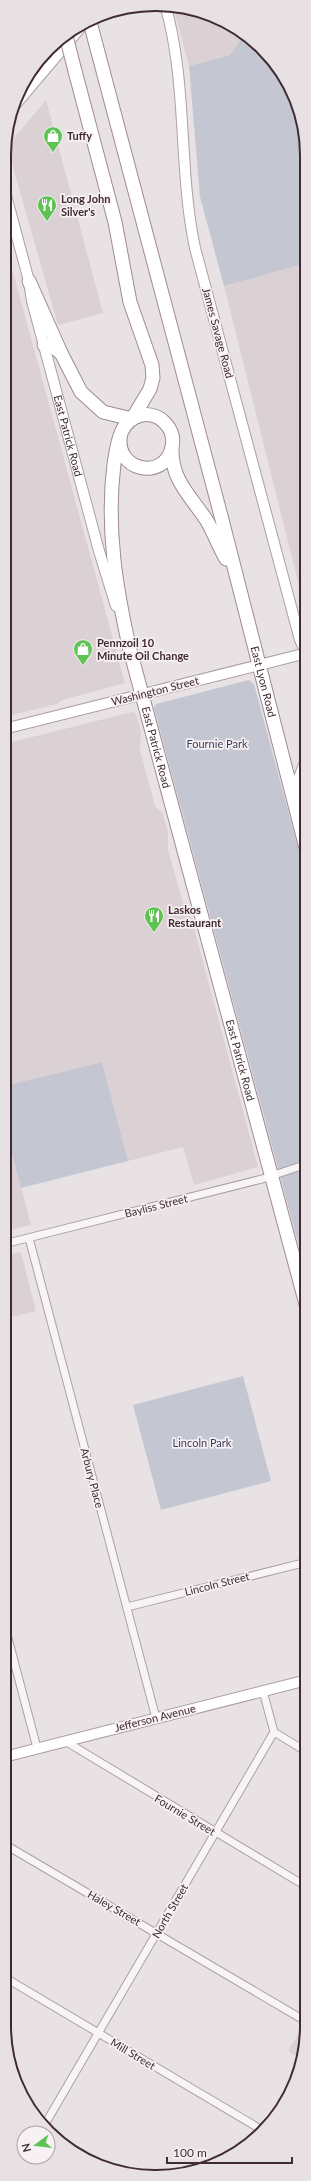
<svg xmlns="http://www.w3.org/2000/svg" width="311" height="2181" font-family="Lato,sans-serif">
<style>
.built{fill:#dbd0d3}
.green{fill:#c4c7d2}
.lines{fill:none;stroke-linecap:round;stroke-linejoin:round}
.street-casing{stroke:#aca0a4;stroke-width:9}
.secondary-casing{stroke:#aca0a4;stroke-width:12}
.highway-casing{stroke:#9f8b91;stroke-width:15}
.street{stroke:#f8f4f5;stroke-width:7}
.secondary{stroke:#fff;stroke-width:10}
.highway{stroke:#fff;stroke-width:13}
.highway-bridge-casing{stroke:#9f8b91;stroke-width:15;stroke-linecap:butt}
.highway-bridge{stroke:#fff;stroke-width:13}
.labels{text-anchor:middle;stroke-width:3.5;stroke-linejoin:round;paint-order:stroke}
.poi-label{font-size:11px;font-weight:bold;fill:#402b32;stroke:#f7f1f3;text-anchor:start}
.street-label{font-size:11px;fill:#402b32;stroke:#f7f1f3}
.park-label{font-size:11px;fill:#3a3e5a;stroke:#f7f1f3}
.rim{fill:none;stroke:#402b32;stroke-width:2}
</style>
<rect width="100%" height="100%" fill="#e9e2e4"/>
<path class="built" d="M 173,6 L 222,20 L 244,35 L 230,55 L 189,66 Z
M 46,100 L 103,313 L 58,325 L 7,146 Z
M 4,239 L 125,683 L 62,700 L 57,704 L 4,717 Z
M 307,263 L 307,618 L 224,286 Z
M 132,712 L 136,714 L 141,732 L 140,750 L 155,806 L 163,814 L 168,832 L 168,850 L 183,903 L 187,902 L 258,1167 L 194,1185 L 183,1147 L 128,1161 L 102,1062 L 4,1086 L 4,744 Z
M 307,762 L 307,803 L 302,787 L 304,766 Z
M 4,1122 L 31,1225 L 4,1231 Z
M 21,1252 L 36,1311 L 4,1319 L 4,1256 Z
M 4,1387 L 11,1412 L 4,1414 Z
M 307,2020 L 307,2036 L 300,2059 L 288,2051 Z"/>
<path class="green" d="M 244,35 L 262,48 L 291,89 L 307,145 L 307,263 L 224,286 L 200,197 L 189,66 L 230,55 Z
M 249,680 L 254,684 L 307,881 L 307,1276 L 154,708 L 156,704 Z
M 102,1062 L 128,1161 L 21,1188 L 4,1122 L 4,1086 Z
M 243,1376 L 271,1481 L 161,1510 L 133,1405 Z"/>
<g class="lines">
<g class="street-casing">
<path id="street" d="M 29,1238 L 156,1718
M 4,1244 L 262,1179 L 307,1164
M 127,1607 L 307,1562
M 4,1623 L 37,1748
M 274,1732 L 307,1752
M 65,1741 L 307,1887
M 4,1844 L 307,2022
M 4,1977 L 262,2130
M 44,2126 L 274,1732 L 263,1691"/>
</g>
<g class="secondary-casing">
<g id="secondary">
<path d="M 165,4 C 188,84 178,168 195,248 L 300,640 L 307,655"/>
<path d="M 15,105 L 82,26"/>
<path id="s1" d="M 4,188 L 29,281 L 32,301 L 99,551 L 116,606"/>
<path d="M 4,729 L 307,653"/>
<path d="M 295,799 L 298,780 L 307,757"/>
<path d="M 4,1757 L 307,1680"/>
</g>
</g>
<g class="highway-casing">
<g id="highway">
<path id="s2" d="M 90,22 L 220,512 L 307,852"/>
<path d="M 75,71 L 115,222 L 130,302 L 152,365 L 153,378 L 150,389 L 132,419"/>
<path d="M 29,281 L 61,353 L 81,392 L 103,412 L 132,419"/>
<path d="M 44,345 L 53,347 L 61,353"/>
<path id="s3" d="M 121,433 C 112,471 165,482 172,447 C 176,429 160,412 142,415 C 119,419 117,446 114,464 C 106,527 116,589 130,650 L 307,1308"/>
<path d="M 172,448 C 171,480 190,495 207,521 C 214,533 219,547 226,559"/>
</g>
</g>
<use href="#street" class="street"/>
<use href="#secondary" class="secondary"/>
<use href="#highway" class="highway"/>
<g class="highway-bridge-casing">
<path id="highway-bridge" d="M 66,36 L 75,71"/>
</g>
<use href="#highway-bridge" class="highway-bridge"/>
</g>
<defs>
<g id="shop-pin" transform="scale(1)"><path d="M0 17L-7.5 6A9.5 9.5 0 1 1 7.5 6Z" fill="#5dc352" stroke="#f7f1f3"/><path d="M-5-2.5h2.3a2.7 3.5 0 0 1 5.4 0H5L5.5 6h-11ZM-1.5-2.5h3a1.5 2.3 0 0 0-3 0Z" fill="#fff"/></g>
<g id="restaurant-pin" transform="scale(1)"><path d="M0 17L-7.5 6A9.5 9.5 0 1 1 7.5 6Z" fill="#5dc352" stroke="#f7f1f3"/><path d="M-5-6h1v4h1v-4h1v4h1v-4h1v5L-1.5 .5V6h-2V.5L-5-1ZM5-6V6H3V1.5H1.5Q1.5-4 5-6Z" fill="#fff"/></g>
</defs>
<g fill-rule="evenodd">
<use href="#shop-pin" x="53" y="136"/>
<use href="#restaurant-pin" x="47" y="205"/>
<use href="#shop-pin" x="83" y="649"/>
<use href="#restaurant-pin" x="154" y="916"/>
</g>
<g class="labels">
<g class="poi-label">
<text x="67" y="140">Tuffy</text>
<text x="61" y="203">Long John<tspan x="61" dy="13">Silver's</tspan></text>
<text x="97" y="647">Pennzoil 10<tspan x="97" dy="13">Minute Oil Change</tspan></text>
<text x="168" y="914">Laskos<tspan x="168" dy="13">Restaurant</tspan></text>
</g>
<g class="street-label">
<text transform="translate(218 333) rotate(75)" y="4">James Savage Road</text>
<text dy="4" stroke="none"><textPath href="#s1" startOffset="256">East Patrick Road</textPath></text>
<text dy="4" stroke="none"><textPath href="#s2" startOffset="682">East Lyon Road</textPath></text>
<text transform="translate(155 691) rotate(-14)" y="4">Washington Street</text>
<text dy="4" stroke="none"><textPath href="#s3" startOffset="487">East Patrick Road</textPath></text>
<text dy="4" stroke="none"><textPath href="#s3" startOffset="811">East Patrick Road</textPath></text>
<text transform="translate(156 1206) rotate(-14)" y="4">Bayliss Street</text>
<text transform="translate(92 1478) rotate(75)" y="4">Arbury Place</text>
<text transform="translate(217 1584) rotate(-14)" y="4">Lincoln Street</text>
<text transform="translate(155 1718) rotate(-14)" y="4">Jefferson Avenue</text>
<text transform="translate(185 1815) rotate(31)" y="4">Fournie Street</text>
<text transform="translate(114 1908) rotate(30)" y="4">Haley Street</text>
<text transform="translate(170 1911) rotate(-60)" y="4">North Street</text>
<text transform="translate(133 2054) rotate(31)" y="4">Mill Street</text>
</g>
<g class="park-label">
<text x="217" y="748">Fournie Park</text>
<text x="202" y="1447">Lincoln Park</text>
</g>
</g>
<path d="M0 0H311V2181H0ZM155 11H156A144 144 0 0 1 300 155V2026A144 144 0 0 1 156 2170H155A144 144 0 0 1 11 2026V155A144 144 0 0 1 155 11Z" fill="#e8e1e4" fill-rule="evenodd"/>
<path class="rim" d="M155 11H156A144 144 0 0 1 300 155V2026A144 144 0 0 1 156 2170H155A144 144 0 0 1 11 2026V155A144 144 0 0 1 155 11Z"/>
<g transform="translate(36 2145) rotate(255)"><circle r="19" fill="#f7f1f3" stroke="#aea2a6"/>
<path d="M0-3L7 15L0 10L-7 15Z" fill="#5dc352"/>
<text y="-6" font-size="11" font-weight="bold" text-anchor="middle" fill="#402b32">N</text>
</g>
<path d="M167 2157v6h125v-6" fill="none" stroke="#402b32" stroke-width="2"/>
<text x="173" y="2157" font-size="12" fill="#402b32" stroke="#f7f1f3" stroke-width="3" paint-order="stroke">100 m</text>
</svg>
